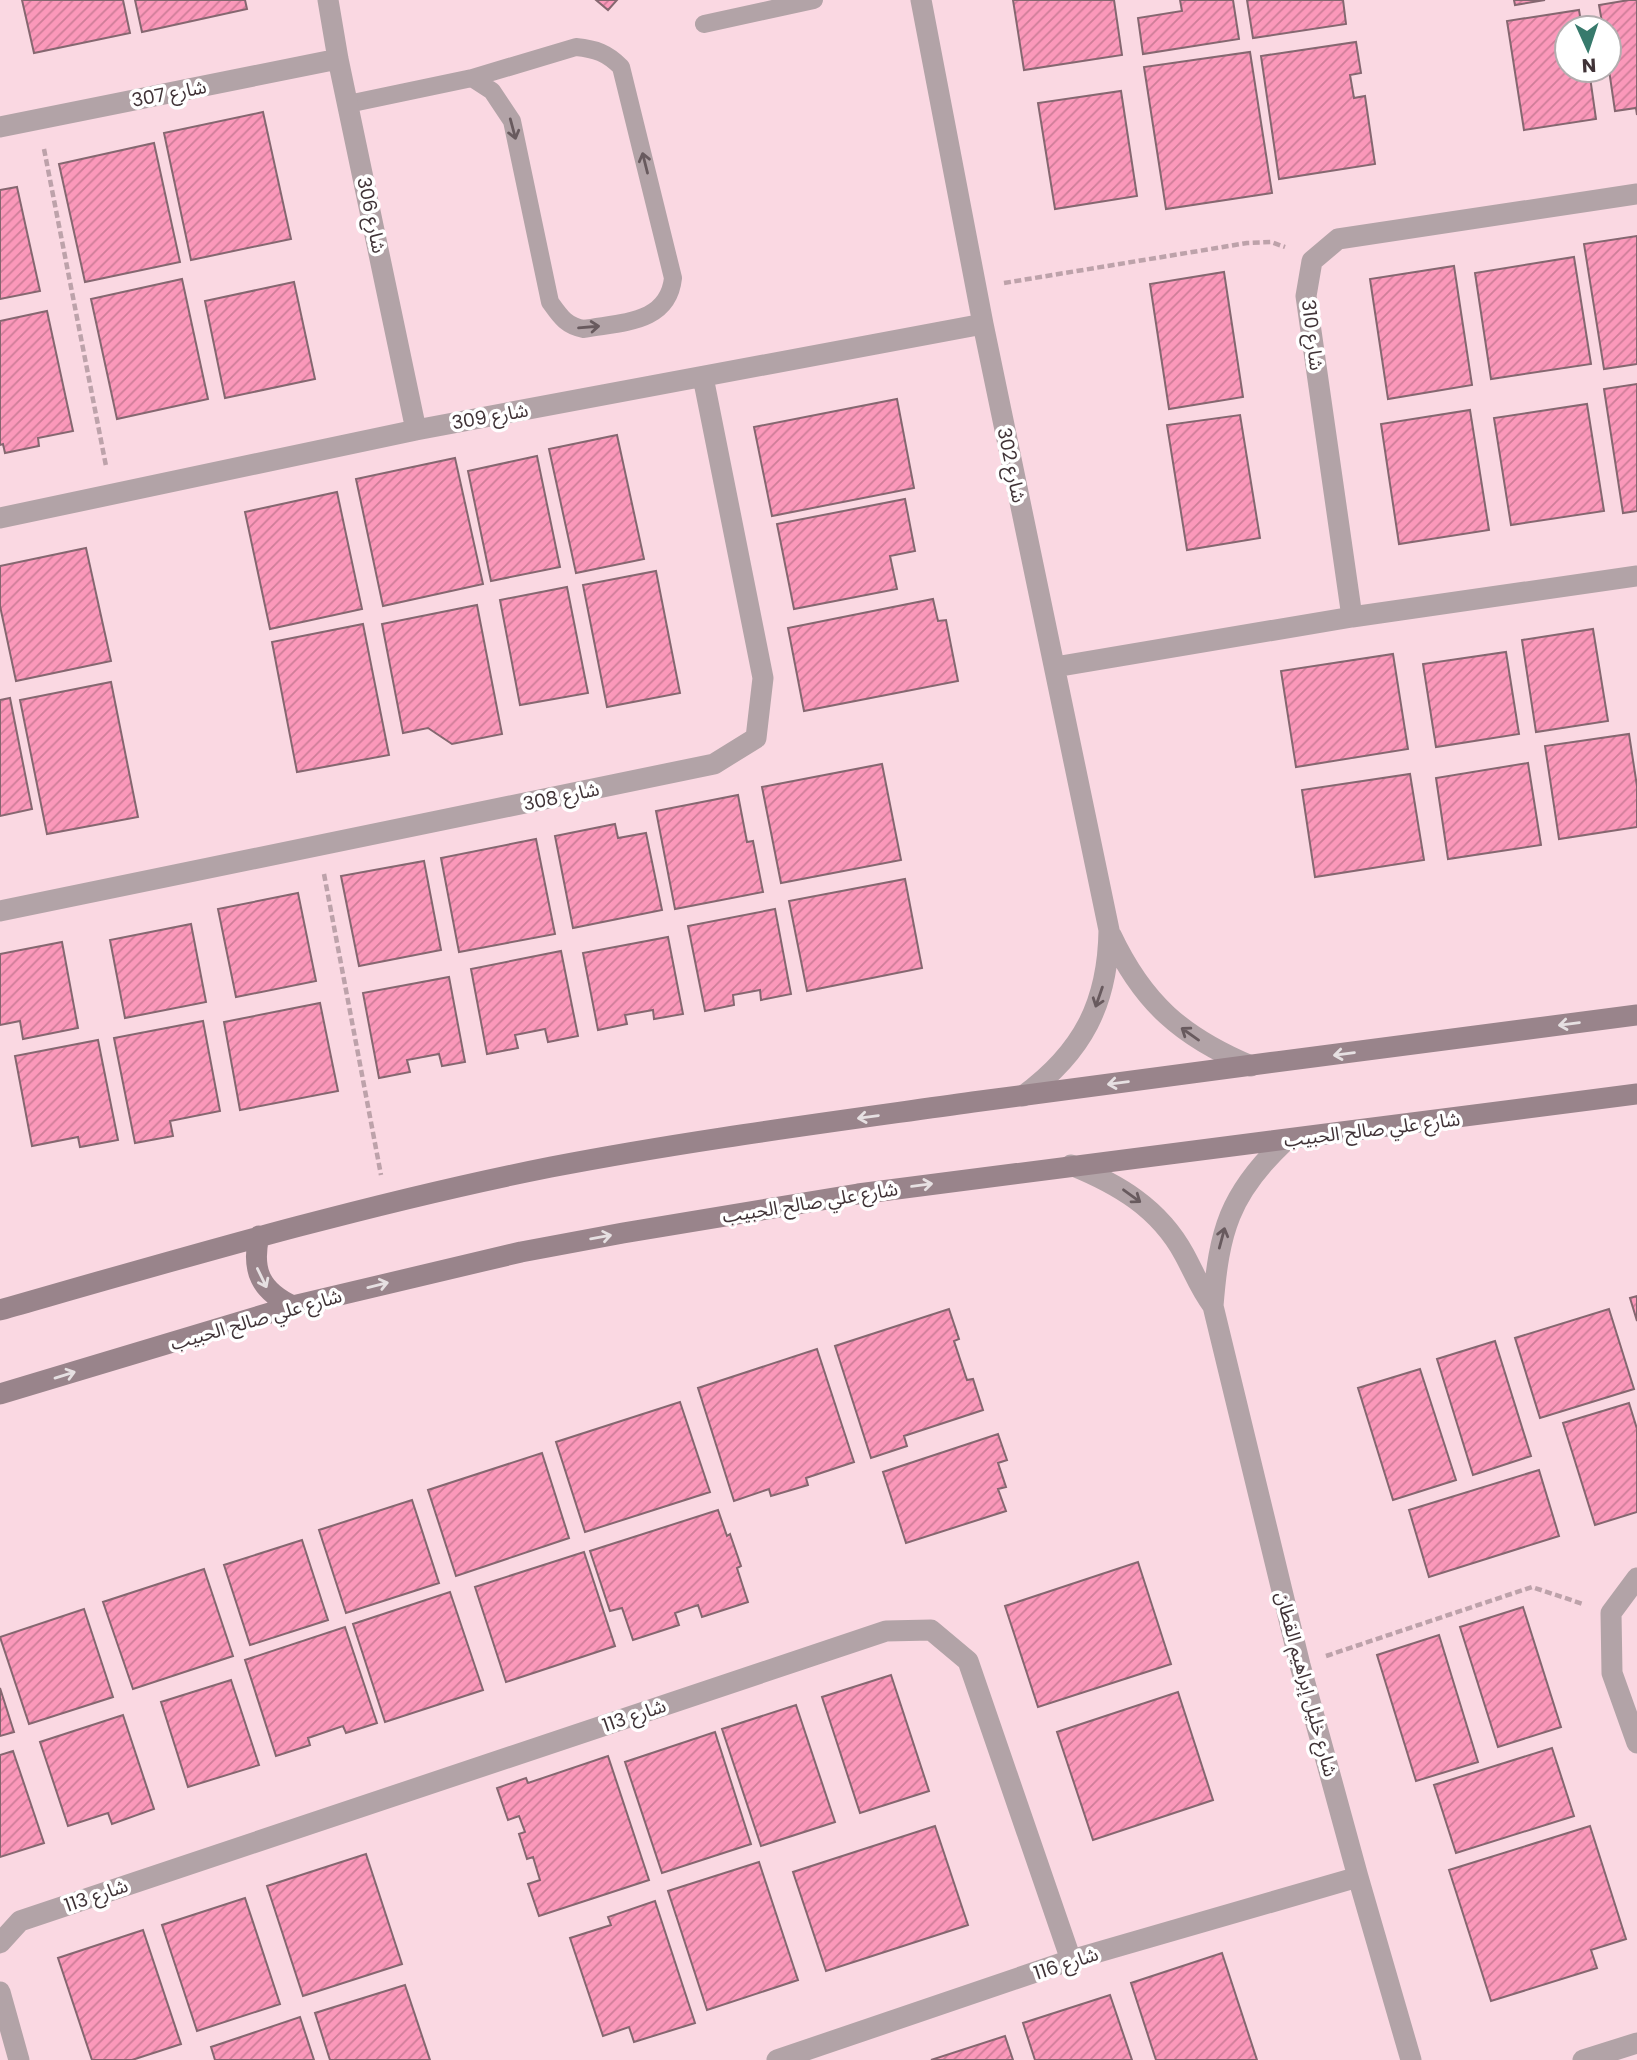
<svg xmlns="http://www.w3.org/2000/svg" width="1637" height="2060" font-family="Poppins,'Noto Sans Arabic',sans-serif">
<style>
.building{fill:url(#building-hatch);stroke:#856770;stroke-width:2}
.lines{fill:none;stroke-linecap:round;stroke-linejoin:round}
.path{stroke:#bda2aa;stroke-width:4.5;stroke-dasharray:7 3.5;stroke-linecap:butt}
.lane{stroke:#b2a3a7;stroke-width:18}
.street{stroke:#b2a3a7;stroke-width:21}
.secondary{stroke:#99848b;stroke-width:21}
.oneway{stroke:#685a5e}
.oneway2{stroke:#e6e0e2}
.labels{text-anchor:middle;stroke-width:7;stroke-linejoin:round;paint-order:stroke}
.street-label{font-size:19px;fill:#403337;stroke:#fff}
</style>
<defs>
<pattern id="building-hatch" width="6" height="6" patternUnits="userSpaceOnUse" patternTransform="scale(1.75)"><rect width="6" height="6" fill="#fb98ba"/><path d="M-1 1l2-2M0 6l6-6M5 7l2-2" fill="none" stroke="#cd7d98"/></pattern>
</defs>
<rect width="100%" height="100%" fill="#fad8e2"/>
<path class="building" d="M 22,0 L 123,0 L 130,33 L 34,53 Z
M 135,0 L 245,0 L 247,9 L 142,32 Z
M 596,0 L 617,0 L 608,10 Z
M 1013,0 L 1114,0 L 1122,55 L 1024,70 Z
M 1180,0 L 1233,0 L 1239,39 L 1143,54 L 1138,18 L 1182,11 Z
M 1247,0 L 1343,0 L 1346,24 L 1253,38 Z
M 1514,0 L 1545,0 L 1515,5 Z
M 1629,0 L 1637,0 L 1637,115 L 1636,108 L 1615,111 L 1609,70 L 1609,28 L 1603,28 L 1599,5 Z
M 1579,10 L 1582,28 L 1567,28 L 1567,70 L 1589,70 L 1596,119 L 1524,130 L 1507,21 Z
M 1356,42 L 1361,73 L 1350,75 L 1354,98 L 1365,96 L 1375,164 L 1279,179 L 1261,56 Z
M 1250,52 L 1272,193 L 1166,209 L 1144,67 Z
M 1121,91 L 1137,196 L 1055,209 L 1038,103 Z
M 263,112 L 291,239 L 191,260 L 164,133 Z
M 154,143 L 180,262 L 85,282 L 59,164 Z
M 17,187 L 40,291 L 0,299 L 0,190 Z
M 1637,236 L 1637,364 L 1604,369 L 1584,244 Z
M 1574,257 L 1591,364 L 1491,379 L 1475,273 Z
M 1454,266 L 1472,385 L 1388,399 L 1370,279 Z
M 1224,272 L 1243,397 L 1169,409 L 1150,284 Z
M 182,279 L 208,399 L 117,419 L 91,299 Z
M 294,282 L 315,379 L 225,398 L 205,301 Z
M 47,311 L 73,431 L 38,438 L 39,446 L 5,453 L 3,444 L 0,445 L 0,321 Z
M 1637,384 L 1637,511 L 1623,513 L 1604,389 Z
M 897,399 L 914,488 L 772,516 L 754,427 Z
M 1587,404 L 1604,511 L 1511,525 L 1494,418 Z
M 1470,410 L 1489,530 L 1399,544 L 1381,424 Z
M 1240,415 L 1260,538 L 1187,550 L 1167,425 Z
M 617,435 L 644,559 L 576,573 L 549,449 Z
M 537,456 L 560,567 L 491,581 L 468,471 Z
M 455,458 L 483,584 L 383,606 L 356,479 Z
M 337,492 L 362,609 L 270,629 L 245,512 Z
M 905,499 L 915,551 L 890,556 L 897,589 L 794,609 L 777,524 Z
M 86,548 L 111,661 L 16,681 L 0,606 L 0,566 Z
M 656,571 L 680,693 L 607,707 L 583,585 Z
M 567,587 L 588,693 L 520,705 L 500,600 Z
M 933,599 L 938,621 L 946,620 L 958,681 L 804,711 L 788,628 Z
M 477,605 L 502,734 L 452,744 L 428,728 L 403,733 L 382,624 Z
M 363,624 L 389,755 L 297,772 L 272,642 Z
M 1593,629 L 1608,721 L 1536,732 L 1522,640 Z
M 1506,652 L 1519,734 L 1436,747 L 1423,664 Z
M 1393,654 L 1408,749 L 1296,767 L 1281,671 Z
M 111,682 L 138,817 L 47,834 L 20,700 Z
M 10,698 L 32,809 L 0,816 L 0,700 Z
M 1629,734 L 1637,786 L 1637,827 L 1559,839 L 1545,746 Z
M 1528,763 L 1541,845 L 1448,859 L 1436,778 Z
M 882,764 L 901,860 L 781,883 L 762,787 Z
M 1410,774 L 1424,860 L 1315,877 L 1302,790 Z
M 738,795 L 747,842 L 753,841 L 763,892 L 675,909 L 656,811 Z
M 615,824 L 618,838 L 646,833 L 662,910 L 573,928 L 555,836 Z
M 536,839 L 555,934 L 459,952 L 441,858 Z
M 424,861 L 441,950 L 359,966 L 341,876 Z
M 905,879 L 922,968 L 807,991 L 789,901 Z
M 298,893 L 316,981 L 236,997 L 218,909 Z
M 775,909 L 791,994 L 761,1000 L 760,990 L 733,995 L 734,1005 L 705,1011 L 688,926 Z
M 191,924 L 206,1002 L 125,1018 L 110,940 Z
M 668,937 L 683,1014 L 654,1019 L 653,1010 L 625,1015 L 627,1024 L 598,1030 L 583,953 Z
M 62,942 L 78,1028 L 23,1039 L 20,1021 L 0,1025 L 0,954 Z
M 561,951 L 578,1036 L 548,1042 L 545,1029 L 515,1035 L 518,1048 L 487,1054 L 471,969 Z
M 449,977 L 465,1062 L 442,1066 L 439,1054 L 407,1060 L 410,1072 L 379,1078 L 363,993 Z
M 320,1003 L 338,1091 L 240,1110 L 224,1022 Z
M 203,1021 L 220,1111 L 170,1121 L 173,1136 L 135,1143 L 114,1038 Z
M 98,1040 L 118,1140 L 80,1147 L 78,1137 L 32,1146 L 15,1056 Z
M 1637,1296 L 1637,1321 L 1630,1298 Z
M 949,1309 L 959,1339 L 954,1341 L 967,1380 L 973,1379 L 983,1410 L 904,1436 L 907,1446 L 871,1458 L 835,1346 Z
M 1609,1309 L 1634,1389 L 1540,1418 L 1515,1338 Z
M 1495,1341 L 1531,1456 L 1473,1475 L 1437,1359 Z
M 817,1349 L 854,1462 L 806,1478 L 808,1485 L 771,1496 L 769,1489 L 734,1501 L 698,1388 Z
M 1420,1369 L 1456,1480 L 1393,1500 L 1358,1388 Z
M 680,1402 L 710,1492 L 585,1532 L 556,1442 Z
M 1629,1403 L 1637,1429 L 1637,1512 L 1595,1525 L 1563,1423 Z
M 998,1434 L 1007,1460 L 998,1463 L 1006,1487 L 998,1489 L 1006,1511 L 906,1543 L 883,1472 Z
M 542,1453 L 569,1538 L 456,1576 L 428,1490 Z
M 1539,1470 L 1559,1536 L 1429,1577 L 1409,1510 Z
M 412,1500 L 439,1583 L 346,1613 L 319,1530 Z
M 718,1510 L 727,1536 L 730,1534 L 741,1566 L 737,1568 L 748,1602 L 702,1617 L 698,1605 L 675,1613 L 679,1625 L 633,1640 L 622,1608 L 610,1611 L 590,1551 Z
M 302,1540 L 328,1620 L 250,1645 L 224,1565 Z
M 584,1552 L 615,1646 L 506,1682 L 475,1587 Z
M 1138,1562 L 1171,1664 L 1038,1707 L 1005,1606 Z
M 204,1569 L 233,1656 L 133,1689 L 103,1602 Z
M 450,1592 L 483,1690 L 385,1722 L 353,1624 Z
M 1523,1607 L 1561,1727 L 1498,1747 L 1460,1627 Z
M 84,1609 L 113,1697 L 29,1724 L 0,1637 Z
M 345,1627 L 377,1723 L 346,1733 L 343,1726 L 308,1738 L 310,1745 L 276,1756 L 245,1660 Z
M 1439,1635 L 1478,1762 L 1416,1781 L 1377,1655 Z
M 891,1675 L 929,1791 L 860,1813 L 822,1697 Z
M 231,1680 L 259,1765 L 188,1787 L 161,1702 Z
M 0,1688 L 14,1732 L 0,1736 Z
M 1178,1692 L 1213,1800 L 1093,1840 L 1057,1732 Z
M 796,1705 L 835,1822 L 761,1846 L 722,1729 Z
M 123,1715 L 154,1809 L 112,1824 L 108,1813 L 68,1826 L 40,1742 Z
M 715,1732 L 751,1844 L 662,1873 L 625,1762 Z
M 1552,1748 L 1574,1816 L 1456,1853 L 1434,1785 Z
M 13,1751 L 44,1843 L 0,1857 L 0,1755 Z
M 608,1756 L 649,1880 L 539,1916 L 528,1884 L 540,1880 L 533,1857 L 527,1859 L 519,1834 L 525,1832 L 519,1816 L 508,1820 L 497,1788 L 526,1778 L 528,1783 Z
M 935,1826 L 968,1925 L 826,1971 L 793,1872 Z
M 1590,1826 L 1626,1939 L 1591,1950 L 1597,1968 L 1491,2001 L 1449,1870 Z
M 366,1854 L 402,1964 L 303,1996 L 267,1886 Z
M 759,1862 L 798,1980 L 707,2010 L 668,1891 Z
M 245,1898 L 280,2004 L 197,2031 L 162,1925 Z
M 655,1901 L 695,2023 L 634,2042 L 629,2027 L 603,2036 L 570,1938 L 611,1925 L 608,1917 Z
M 143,1930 L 181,2044 L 132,2060 L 92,2060 L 58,1958 Z
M 1222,1953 L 1257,2060 L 1156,2060 L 1131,1983 Z
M 405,1985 L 430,2060 L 330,2060 L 315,2013 Z
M 1110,1995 L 1132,2060 L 1035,2060 L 1023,2023 Z
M 300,2017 L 314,2060 L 215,2060 L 211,2047 Z
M 1005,2036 L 1013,2060 L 931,2060 Z"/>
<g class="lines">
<path class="path" d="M 44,149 L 106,466
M 1004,283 L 1247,243 L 1271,242 L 1285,247
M 324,874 L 381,1175
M 1326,1656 L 1532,1587 L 1583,1604"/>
<path class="lane" d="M 704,24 L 814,0
M 348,104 L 472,78 L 576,47 C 596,49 607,53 621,67 L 673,278 C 668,324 621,322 584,329 C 566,326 560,316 550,302 L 512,121 L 492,91 L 472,78"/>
<path class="street" d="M 328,0 L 338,59 L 416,430
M 921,0 L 983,324 L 1109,930 C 1108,1003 1083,1052 1023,1096
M 0,127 L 338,59
M 0,518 L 416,430 L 983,324
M 1352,617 L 1306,296 L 1312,261 L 1338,239 L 1637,194
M 1055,667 L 1352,617 L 1637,576
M 0,911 L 714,764 L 756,738 L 763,678 L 703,377
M 1111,935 C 1143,1003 1182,1037 1251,1066
M 1285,1141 C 1229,1194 1219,1231 1213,1306 L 1300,1665 L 1358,1877 L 1411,2060
M 1071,1165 C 1118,1184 1159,1208 1184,1254 C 1194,1272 1200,1289 1213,1306
M 1637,1578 L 1611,1613 L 1612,1673 L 1637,1743
M 0,1943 L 20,1921 L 886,1631 L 931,1630 L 968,1661 L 1071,1960
M 0,1992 L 19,2060
M 777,2060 L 1071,1960 L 1358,1877
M 1583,2060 L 1637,2043"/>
<path class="secondary" d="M 259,1236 C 251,1271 261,1291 293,1306
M 0,1310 C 182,1258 365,1204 551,1167 C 691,1140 832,1122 973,1102 C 1194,1072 1416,1044 1637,1015
M 0,1394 L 293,1306 L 521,1252 L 623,1233 L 858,1194 L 1637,1094"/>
</g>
<defs><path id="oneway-shaft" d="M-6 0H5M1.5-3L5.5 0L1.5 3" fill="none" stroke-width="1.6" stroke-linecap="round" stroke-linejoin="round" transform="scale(1.75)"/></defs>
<g class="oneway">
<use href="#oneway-shaft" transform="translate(513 129) rotate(75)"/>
<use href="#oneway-shaft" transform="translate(645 163) rotate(-104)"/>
<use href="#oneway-shaft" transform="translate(589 327) rotate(-5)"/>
<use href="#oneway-shaft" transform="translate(1099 997) rotate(109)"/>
<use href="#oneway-shaft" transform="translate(1190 1034) rotate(-145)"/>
<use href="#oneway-shaft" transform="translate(1132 1196) rotate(36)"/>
<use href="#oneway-shaft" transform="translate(1222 1238) rotate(-75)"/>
</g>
<g class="oneway2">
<use href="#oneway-shaft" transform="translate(1569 1024) rotate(173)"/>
<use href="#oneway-shaft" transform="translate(1344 1054) rotate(173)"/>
<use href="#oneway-shaft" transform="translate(1118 1083) rotate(173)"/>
<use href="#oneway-shaft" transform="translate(868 1117) rotate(172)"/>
<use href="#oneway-shaft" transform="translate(922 1185) rotate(-8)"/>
<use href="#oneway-shaft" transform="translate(601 1237) rotate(-10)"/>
<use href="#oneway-shaft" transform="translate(262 1278) rotate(64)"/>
<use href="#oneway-shaft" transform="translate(378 1285) rotate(-14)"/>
<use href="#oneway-shaft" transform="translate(65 1375) rotate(-17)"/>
</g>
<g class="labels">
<g class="street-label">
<text transform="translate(169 93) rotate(-11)" y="7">شارع 307</text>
<text transform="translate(372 215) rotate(78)" y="7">شارع 306</text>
<text transform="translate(1313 335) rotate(83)" y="7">شارع 310</text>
<text transform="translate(490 416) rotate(-10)" y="7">شارع 309</text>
<text transform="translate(1012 465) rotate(78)" y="7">شارع 302</text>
<text transform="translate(561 796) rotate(-12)" y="7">شارع 308</text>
<text transform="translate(1372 1129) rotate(-7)" y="7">شارع علي صالح الحبيب</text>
<text transform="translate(810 1202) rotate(-9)" y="7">شارع علي صالح الحبيب</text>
<text transform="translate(256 1319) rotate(-16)" y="7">شارع علي صالح الحبيب</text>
<text transform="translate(1307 1684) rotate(75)" y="7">شارع خليل إبراهيم القطان</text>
<text transform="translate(634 1715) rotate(-19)" y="7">شارع 113</text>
<text transform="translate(96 1895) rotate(-19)" y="7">شارع 113</text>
<text transform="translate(1066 1963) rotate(-18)" y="7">شارع 116</text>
</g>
</g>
<g transform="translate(1588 49) rotate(177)"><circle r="33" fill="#ffffff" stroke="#b3adaf" stroke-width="2"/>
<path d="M0-5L12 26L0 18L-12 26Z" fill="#377a6c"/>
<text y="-10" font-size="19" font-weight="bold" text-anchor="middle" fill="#403337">N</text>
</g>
</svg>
